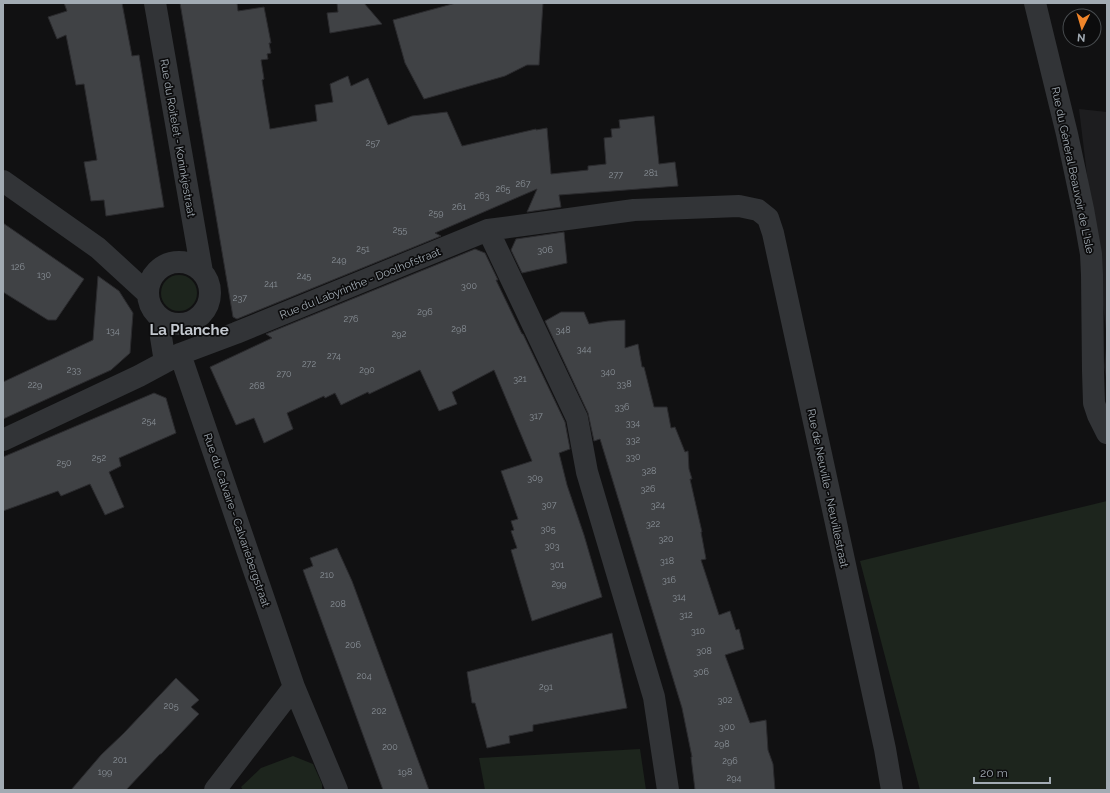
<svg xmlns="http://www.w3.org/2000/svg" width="1110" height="793" font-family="Raleway,sans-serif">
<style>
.built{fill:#1d1d1f}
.green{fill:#1d251d}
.building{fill:#404245;stroke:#2b2b2e}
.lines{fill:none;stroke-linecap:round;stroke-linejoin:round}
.street{stroke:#323437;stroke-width:22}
.labels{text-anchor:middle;stroke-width:3.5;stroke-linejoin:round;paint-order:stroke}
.number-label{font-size:9px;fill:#8a9198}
.street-label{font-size:11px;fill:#a2abb3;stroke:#0c0c0d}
.district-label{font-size:15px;font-weight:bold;fill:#c3c8cf;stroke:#0c0c0d}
</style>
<rect width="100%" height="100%" fill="#111112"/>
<path class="built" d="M 1079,109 L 1107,112 L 1107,383 L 1104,367 L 1107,338 Z"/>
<path class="green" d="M161 293a18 18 0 1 1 36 0a18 18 0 1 1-36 0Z
M 1107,501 L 1107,790 L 920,790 L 860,561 Z
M 640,749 L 646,790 L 485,790 L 479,758 Z
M 293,756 L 313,764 L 322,784 L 322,790 L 243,790 L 241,787 L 261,768 Z"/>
<path class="building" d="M 64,3 L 122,3 L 132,56 L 139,55 L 164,207 L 106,216 L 104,200 L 91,201 L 84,162 L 97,160 L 84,84 L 76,85 L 66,35 L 57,39 L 48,17 L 67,11 Z
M 180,3 L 237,3 L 238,11 L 264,7 L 271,43 L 269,43 L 271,53 L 267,54 L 268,59 L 261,60 L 264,79 L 262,80 L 270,129 L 317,121 L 315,105 L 333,102 L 330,84 L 348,76 L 351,86 L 368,78 L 388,125 L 412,116 L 447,112 L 462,146 L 536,129 L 536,130 L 547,128 L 551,174 L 588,170 L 588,166 L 606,164 L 604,138 L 612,137 L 611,129 L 620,128 L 619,120 L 654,116 L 659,164 L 675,162 L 678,186 L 626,190 L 559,195 L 561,207 L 527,212 L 537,189 L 435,233 L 441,236 L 237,319 L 233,317 Z
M 337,3 L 364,3 L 382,24 L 330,33 L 327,13 L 338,12 Z
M 456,3 L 543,3 L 539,65 L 527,65 L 505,76 L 424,99 L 405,63 L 393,20 Z
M 3,223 L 84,279 L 56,320 L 48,320 L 3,292 Z
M 564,232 L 567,263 L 522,273 L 511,250 L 516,239 Z
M 475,249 L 485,253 L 498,280 L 496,280 L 522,334 L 523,334 L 565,422 L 570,449 L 559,453 L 567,485 L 584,535 L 602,597 L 532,621 L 511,550 L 517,548 L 511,531 L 514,530 L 511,521 L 518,519 L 501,471 L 532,461 L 494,370 L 452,392 L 457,404 L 439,411 L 420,370 L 369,394 L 368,392 L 341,405 L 335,393 L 325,398 L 324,396 L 287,413 L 293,429 L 264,443 L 254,418 L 236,425 L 210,367 L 272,338 L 266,334 Z
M 98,276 L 119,291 L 133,313 L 130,353 L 111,370 L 3,419 L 3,382 L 93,340 Z
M 561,312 L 584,312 L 589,324 L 608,321 L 625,320 L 625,348 L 638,344 L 642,367 L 644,367 L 654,407 L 667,407 L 671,428 L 675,427 L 685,452 L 688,451 L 689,469 L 692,479 L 690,479 L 702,532 L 701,532 L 706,559 L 701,560 L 719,615 L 730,611 L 736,630 L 739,629 L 744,649 L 725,655 L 750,723 L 766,720 L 768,750 L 773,764 L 775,790 L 695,790 L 691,757 L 692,757 L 682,708 L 600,439 L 594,441 L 588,413 L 545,321 Z
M 154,393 L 166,398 L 176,433 L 119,458 L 121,466 L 109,472 L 124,507 L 105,515 L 90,484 L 61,496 L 58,491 L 3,511 L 3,457 Z
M 337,548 L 352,581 L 429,790 L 383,790 L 303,570 L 313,566 L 310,558 Z
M 612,633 L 627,708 L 533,725 L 533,731 L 509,736 L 510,743 L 487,748 L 475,703 L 472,703 L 467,672 Z
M 176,678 L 199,700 L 191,707 L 199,714 L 161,754 L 160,754 L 126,790 L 71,790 L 101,755 L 124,733 Z"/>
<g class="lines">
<path class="street" d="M 155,3 L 202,272
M 1035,3 L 1067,134 L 1083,209 L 1091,254 L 1092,275 L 1093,371 L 1094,403 L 1098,415 L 1107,433
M 3,181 L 98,248 L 147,293
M 488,230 L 577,418 L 587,472 L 654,697 L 668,790
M148 293a31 31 0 1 1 62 0a31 31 0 1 1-62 0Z
M 163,320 L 161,337 L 165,362
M 180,354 L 294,687 L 337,790
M 3,440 L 139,376 L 180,354 L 236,333 L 488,230 L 634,210 L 739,206 L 758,210 L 768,218 L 773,233 L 885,749 L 892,790
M 215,790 L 294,687"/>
</g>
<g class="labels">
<g class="number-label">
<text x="373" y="146">257</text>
<text x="651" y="176">281</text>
<text x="616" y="178">277</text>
<text x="523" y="187">267</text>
<text x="503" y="192">265</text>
<text x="482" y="199">263</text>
<text x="459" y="210">261</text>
<text x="436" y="216">259</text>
<text x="400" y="233">255</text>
<text x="363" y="252">251</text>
<text x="545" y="253">306</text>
<text x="339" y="263">249</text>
<text x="18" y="270">126</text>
<text x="44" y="278">130</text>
<text x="304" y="279">245</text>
<text x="271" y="287">241</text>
<text x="469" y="289">300</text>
<text x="240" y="301">237</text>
<text x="425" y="315">296</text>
<text x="351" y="322">276</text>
<text x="459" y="332">298</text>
<text x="563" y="333">348</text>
<text x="113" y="334">134</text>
<text x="399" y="337">292</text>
<text x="584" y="352">344</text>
<text x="334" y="359">274</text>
<text x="309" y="367">272</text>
<text x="74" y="373">233</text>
<text x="367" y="373">290</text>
<text x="608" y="375">340</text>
<text x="284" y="377">270</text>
<text x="520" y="382">321</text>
<text x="624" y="387">338</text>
<text x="35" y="388">229</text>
<text x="257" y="389">268</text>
<text x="622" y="410">336</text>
<text x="536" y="419">317</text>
<text x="149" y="424">254</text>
<text x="633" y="426">334</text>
<text x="633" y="443">332</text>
<text x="633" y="460">330</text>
<text x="99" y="461">252</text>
<text x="64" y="466">250</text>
<text x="649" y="474">328</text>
<text x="535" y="481">309</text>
<text x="648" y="492">326</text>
<text x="549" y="508">307</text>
<text x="658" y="508">324</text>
<text x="653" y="527">322</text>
<text x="548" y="532">305</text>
<text x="666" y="542">320</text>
<text x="552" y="549">303</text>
<text x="667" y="564">318</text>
<text x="557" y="568">301</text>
<text x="327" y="578">210</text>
<text x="669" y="583">316</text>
<text x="559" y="587">299</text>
<text x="679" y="600">314</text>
<text x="338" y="607">208</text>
<text x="686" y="618">312</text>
<text x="698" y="634">310</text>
<text x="353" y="648">206</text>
<text x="704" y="654">308</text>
<text x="701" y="675">306</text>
<text x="364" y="679">204</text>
<text x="546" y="690">291</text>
<text x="725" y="703">302</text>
<text x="171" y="709">205</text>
<text x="379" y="714">202</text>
<text x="727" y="730">300</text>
<text x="722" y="747">298</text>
<text x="390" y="750">200</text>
<text x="120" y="763">201</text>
<text x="730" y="764">296</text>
<text x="105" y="775">199</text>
<text x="405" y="775">198</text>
<text x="734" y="781">294</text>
</g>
<g class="street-label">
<text transform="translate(178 138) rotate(80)" y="4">Rue du Roitelet - Koninkjestraat</text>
<text transform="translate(1073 170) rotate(78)" y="4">Rue du Général Beauvoir de L'Isle</text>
<text transform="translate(360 283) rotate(-22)" y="4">Rue du Labyrinthe - Doolhofstraat</text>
<text transform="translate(828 488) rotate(78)" y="4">Rue de Neuville - Neuvillestraat</text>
<text transform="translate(237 520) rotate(71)" y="4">Rue du Calvaire - Calvariebergstraat</text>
</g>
<g class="district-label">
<text x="189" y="335">La Planche</text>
</g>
</g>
<rect width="1110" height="793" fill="none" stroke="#a2abb3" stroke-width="8"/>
<g transform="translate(1082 28) rotate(185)"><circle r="19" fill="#0c0c0d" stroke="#484c4f"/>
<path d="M0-3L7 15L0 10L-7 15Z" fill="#f0852a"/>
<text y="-6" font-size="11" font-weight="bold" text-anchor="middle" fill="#a2abb3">N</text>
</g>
<path d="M974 777v6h76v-6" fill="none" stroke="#a2abb3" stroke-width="2"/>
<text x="980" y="777" font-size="12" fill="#a2abb3" stroke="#0c0c0d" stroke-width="3" paint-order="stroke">20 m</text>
</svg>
